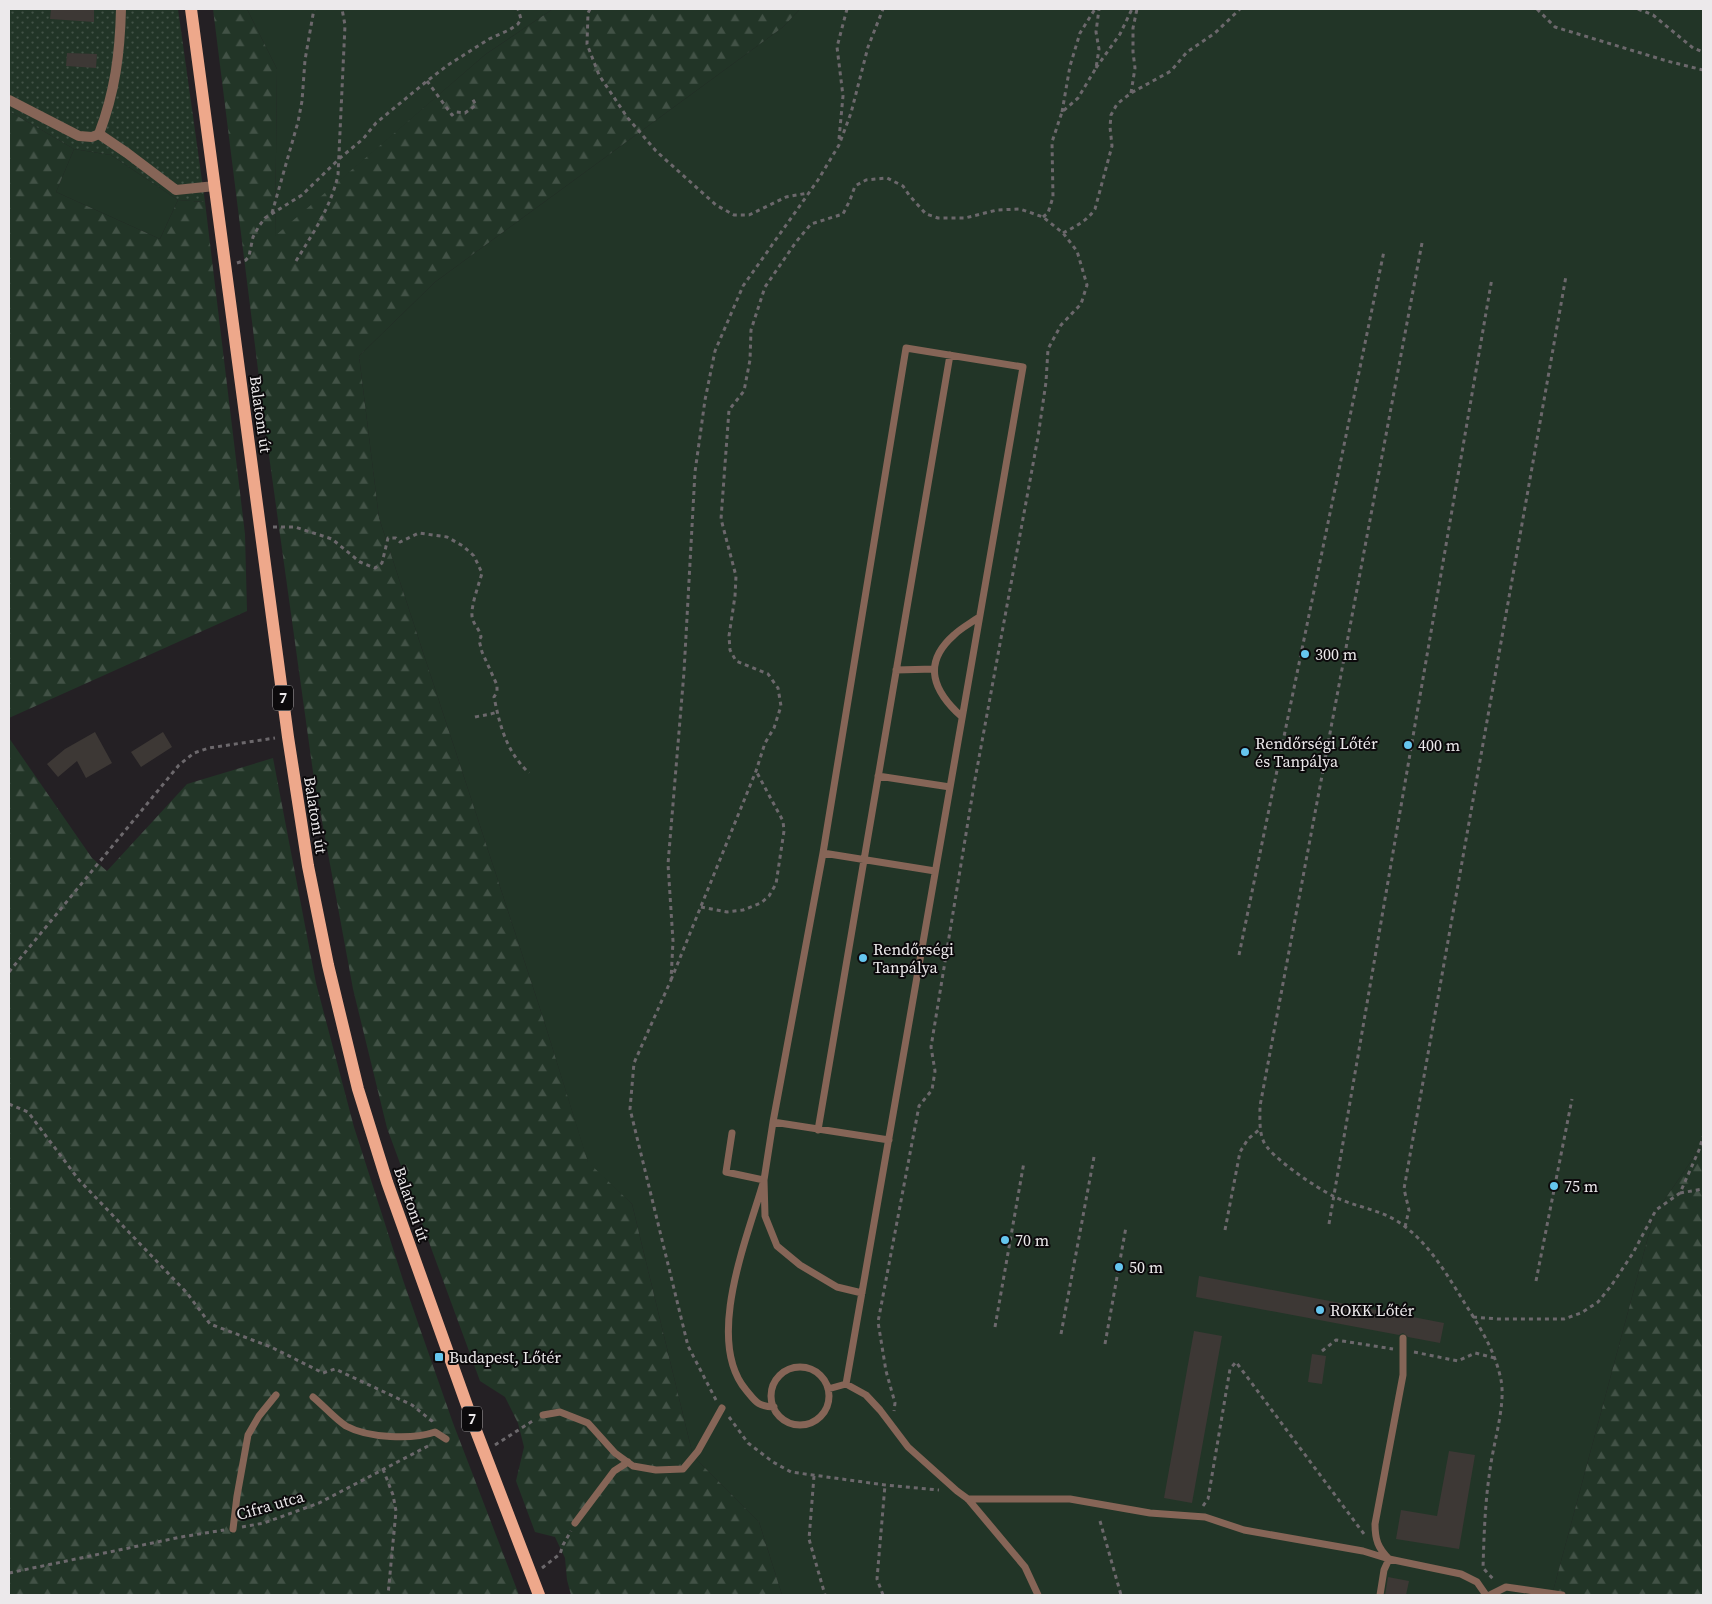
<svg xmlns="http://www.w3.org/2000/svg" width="1712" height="1604" font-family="'Source Serif 4',serif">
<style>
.grass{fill:#223527}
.forest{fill:url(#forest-firs)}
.garden{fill:url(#garden-dots)}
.building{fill:#3d3835}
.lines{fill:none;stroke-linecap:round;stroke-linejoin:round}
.path{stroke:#6c686c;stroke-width:3;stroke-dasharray:4 4;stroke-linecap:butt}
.lane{stroke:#866557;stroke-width:7}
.street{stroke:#866557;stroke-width:10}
.primary{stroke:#eea88b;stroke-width:12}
.poi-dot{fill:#65c5ee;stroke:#0c0a0c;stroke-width:2}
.labels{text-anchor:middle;stroke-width:4;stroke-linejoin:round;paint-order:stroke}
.shield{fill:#0c0a0c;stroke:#a9a6a8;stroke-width:1}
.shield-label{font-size:15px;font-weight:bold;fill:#ece9eb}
.street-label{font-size:16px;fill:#ece9eb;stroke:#0c0a0c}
.poi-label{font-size:16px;fill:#ece9eb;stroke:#0c0a0c;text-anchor:start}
</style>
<defs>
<pattern id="forest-firs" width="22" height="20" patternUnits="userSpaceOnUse" patternTransform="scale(1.25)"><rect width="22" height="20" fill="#223527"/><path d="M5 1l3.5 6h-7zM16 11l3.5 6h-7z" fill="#425246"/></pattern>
<pattern id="garden-dots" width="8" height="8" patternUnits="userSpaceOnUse" patternTransform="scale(1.25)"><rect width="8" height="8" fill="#223527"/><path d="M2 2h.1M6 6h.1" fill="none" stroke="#425246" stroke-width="1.8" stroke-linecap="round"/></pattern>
</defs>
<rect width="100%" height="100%" fill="#242024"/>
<path class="grass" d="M 247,9 L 553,9 L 486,54 L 275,237 L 277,69 Z
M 800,9 L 1703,9 L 1703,1144 L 1654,1215 L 1552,1595 L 782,1595 L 759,1522 L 693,1456 L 632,1204 L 588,1163 L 544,1021 L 379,518 L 359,356 L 435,282 L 783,27 Z
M 74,149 L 111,155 L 178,200 L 160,239 L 56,192 Z"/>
<path class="forest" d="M 213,9 L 247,9 L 277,69 L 275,236 L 486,54 L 553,9 L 800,9 L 783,27 L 435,282 L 359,356 L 379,518 L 544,1021 L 588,1162 L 632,1204 L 693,1456 L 759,1522 L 782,1595 L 571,1595 L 567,1580 L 565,1558 L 555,1537 L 535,1532 L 516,1481 L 524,1447 L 518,1423 L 505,1397 L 480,1381 L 387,1128 L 353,989 L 313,772 L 266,434 Z
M 9,111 L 74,149 L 56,192 L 160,239 L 178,200 L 205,202 L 245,534 L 247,611 L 9,718 Z
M 9,738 L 92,858 L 107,871 L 187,784 L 273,758 L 316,983 L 354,1127 L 403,1280 L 453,1423 L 519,1595 L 9,1595 Z
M 1703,1144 L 1703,1595 L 1552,1595 L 1654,1215 Z"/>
<path class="garden" d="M 9,9 L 178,9 L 205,202 L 178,200 L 111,155 L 74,149 L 9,111 Z"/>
<path class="building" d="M 51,9 L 94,9 L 94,22 L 50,19 Z
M 67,53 L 97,54 L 96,68 L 66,66 Z
M 95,732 L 112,763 L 86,778 L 77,761 L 58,777 L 47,764 L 65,749 Z
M 163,732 L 172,747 L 141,767 L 131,752 Z
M 1199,1276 L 1444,1323 L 1440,1343 L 1408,1337 L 1403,1333 L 1399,1335 L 1196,1297 Z
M 1194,1331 L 1222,1336 L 1192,1503 L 1164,1498 Z
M 1312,1354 L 1326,1356 L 1322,1384 L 1308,1382 Z
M 1449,1451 L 1475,1455 L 1459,1549 L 1396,1539 L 1401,1510 L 1437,1516 Z
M 1388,1577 L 1409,1581 L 1406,1595 L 1385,1595 Z"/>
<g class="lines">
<path class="path" d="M 590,9 L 588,13 L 587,44 L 599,75 L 627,117 L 656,151 L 716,205 L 734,215 L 749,215 L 786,197 L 808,193
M 1537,9 L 1555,27 L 1667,61 L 1703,70
M 1638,9 L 1653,15 L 1693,48 L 1703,52
M 1096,68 L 1120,34 L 1132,9
M 427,81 L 452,115 L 456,112 L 465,113 L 476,105 L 472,98
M 1131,93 L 1135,68 L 1133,52 L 1133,28 L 1137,9
M 1062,112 L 1070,66 L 1080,33 L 1095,9
M 839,139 L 843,96 L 837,47 L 847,9
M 272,213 L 298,122 L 302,101 L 305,60 L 314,9
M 1043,217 L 1048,213 L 1053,197 L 1052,142 L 1062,112 L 1078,98 L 1096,68 L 1099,49 L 1096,32 L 1099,9
M 1063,233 C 1076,226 1087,221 1095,209 L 1112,146 L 1110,127 L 1111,115 L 1117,104 L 1131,93 L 1171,71 L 1187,52 L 1215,33 L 1240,9
M 1422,243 L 1260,1106 C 1260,1117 1259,1130 1263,1140 C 1268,1156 1317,1188 1333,1196 C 1354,1207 1380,1209 1400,1223 C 1428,1242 1446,1273 1464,1302 C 1479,1326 1495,1350 1501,1380 C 1506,1405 1493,1444 1490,1470 C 1485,1502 1484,1535 1483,1568 L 1495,1581
M 296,261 C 313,233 331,207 338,175 L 345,25 L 342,9
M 237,263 L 246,260 L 249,256 L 253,237 L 259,226 L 265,218 L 302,195 L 340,158 L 363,139 L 376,123 L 427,81 L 448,65 L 489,39 L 509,30 L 518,24 L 521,19 L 518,9
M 273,527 L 295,527 L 332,539 L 360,562 L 375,568 L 382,563 L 388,538 L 396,538 L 400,542 L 419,533 L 447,537 L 463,546 L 474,556 L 482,573 C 479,584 471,605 472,616 C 473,625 480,629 481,637 L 479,640 L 482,652 L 497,685 L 497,692 L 494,697 C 500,726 506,751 529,773
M 475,717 C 483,715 490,715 497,712
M 701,907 L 727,912 L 743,910 L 761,903 L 769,896 L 776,884 L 784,831 L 783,821 L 756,771
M 1239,955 L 1384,251
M 9,972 L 179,765 L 194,753 L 209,748 L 275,738
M 671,980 L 756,771 L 765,743 L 774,728 L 781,706 L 778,688 L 768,674 L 736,661 L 730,650 L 729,636 L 735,596 L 736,576 L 721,519 L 729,410 L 744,391 L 750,360 L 751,330 L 765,287 L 796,242 L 811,224 L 843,214 L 850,200 L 855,186 L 866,180 L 887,178 L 903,186 L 909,195 L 926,214 L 938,218 L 965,218 L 997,210 L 1020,209 L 1043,217 L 1063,233 L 1077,251 L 1087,285 L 1081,304 L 1061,325 L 1048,349 L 1046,382 L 1038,437 L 974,785 L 931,1047 L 935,1071 L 932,1090 L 919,1106 L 878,1322 L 886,1371 L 895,1403 L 894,1411
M 9,1104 L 28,1112 L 79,1180 L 187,1293 L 210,1324 L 271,1347 L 323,1373 L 335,1369 L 412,1405 L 432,1421 L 433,1423
M 1680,1193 L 1703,1189
M 1329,1224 L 1492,278
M 1405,1227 L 1409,1210 L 1404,1189 L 1566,276
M 1225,1230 L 1240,1152 L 1248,1139 L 1260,1129
M 1536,1281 L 1572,1099
M 1473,1317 L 1498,1319 L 1564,1319 L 1581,1313 L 1598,1302 L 1611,1286 L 1633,1253 L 1656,1210 L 1680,1193 L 1699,1150 L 1703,1137
M 995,1327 L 1024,1162
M 1061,1334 L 1094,1157
M 1105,1344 L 1126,1227
M 1322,1351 L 1336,1340 L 1393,1349
M 1414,1352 L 1458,1361 L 1475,1353 L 1495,1358
M 716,1400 L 688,1346 L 630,1109 L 634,1063 L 671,980 L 673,941 L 668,864 L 684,672 L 695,472 L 705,400 L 715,351 L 743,286 L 818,180 L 839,145 L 851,113 L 868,47 L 883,9
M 729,1417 L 748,1443 L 773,1462 L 791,1472 L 885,1485 L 939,1490
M 495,1445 L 534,1420
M 383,1469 L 393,1495 L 396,1511 L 388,1595
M 814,1476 L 809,1539 L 825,1595
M 1203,1506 L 1208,1499 L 1230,1369 L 1236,1362 L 1364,1534
M 1100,1521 L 1121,1595
M 242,1527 L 264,1523 L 319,1503 L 428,1446
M 542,1568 L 560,1554 L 563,1545 L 571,1531
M 9,1573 L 181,1537 L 224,1530
M 883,1595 L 877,1579 L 885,1485"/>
<path class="lane" d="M 896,670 L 934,669
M 962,717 C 934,692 921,664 954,635 C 961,628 971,623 979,617
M 878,776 L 950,787
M 823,853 L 935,871
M 773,1122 L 889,1140
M 818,1130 L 950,355
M 732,1133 L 726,1172 L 764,1180 C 748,1236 704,1340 746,1390 C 756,1402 757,1406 774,1407
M 862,1293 L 837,1287 L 800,1265 L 777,1246 L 765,1216 L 764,1180 L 773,1122 L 823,853 L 906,348 L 1023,367 C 964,706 906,1045 846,1384 L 866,1395 L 880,1410 L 908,1447 L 957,1491 L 968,1499 L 1025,1567 L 1038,1595
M771 1396a29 29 0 1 1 58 0a29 29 0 1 1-58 0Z
M 828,1389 L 846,1384
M 313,1397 C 324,1406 335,1419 346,1426 C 368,1438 412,1440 435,1432 L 446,1439
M 543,1415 L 560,1412 L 588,1423 L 615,1453 L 633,1466 L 656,1470 L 683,1469 L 698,1451 L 722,1408
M 968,1499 L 1070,1499 L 1150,1513 L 1205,1517 L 1244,1530 L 1363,1551 L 1389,1559 L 1461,1574 L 1477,1582 L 1486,1595
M 575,1523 L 614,1471 L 628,1462
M 233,1529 L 237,1496 L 248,1435 L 259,1416 L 276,1395
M 1380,1595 L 1384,1570 L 1389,1559 C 1378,1548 1375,1540 1375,1524 L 1403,1375 L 1403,1338
M 1490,1595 L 1506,1587 L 1562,1595"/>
<path class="street" d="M 9,100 L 79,136 L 92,137 L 99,134 C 115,92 120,53 121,9
M 99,134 L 127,153 L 176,190 L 215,186"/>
<path class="primary" d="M 191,9 L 288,737 L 308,866 L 328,965 L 358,1089 L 387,1182 L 475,1428 L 539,1595"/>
</g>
<g class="poi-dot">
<circle cx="1305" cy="654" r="5"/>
<circle cx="1408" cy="745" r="5"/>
<circle cx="1245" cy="752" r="5"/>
<circle cx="863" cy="958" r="5"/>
<circle cx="1554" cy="1186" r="5"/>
<circle cx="1005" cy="1240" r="5"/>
<circle cx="1119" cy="1267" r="5"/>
<circle cx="1320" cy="1310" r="5"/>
<rect x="434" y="1352" width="10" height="10" rx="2.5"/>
</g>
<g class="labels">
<g class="shield">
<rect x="273" y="685.5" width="20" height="25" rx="4"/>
<rect x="462" y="1406.5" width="20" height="25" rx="4"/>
</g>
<g class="shield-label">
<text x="283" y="703">7</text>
<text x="472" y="1424">7</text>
</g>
<g class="street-label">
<text transform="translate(261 414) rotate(82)" y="6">Balatoni út</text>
<text transform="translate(316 815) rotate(81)" y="6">Balatoni út</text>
<text transform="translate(412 1204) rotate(71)" y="6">Balatoni út</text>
<text transform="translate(270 1505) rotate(-16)" y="6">Cifra utca</text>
</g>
<g class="poi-label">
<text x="1315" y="660">300 m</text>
<text x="1255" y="749">Rendőrségi Lőtér<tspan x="1255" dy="18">és Tanpálya</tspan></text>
<text x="1418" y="751">400 m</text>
<text x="873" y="955">Rendőrségi<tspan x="873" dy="18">Tanpálya</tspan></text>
<text x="1564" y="1192">75 m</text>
<text x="1015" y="1246">70 m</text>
<text x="1129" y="1273">50 m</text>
<text x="1330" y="1316">ROKK Lőtér</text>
<text x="449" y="1363">Budapest, Lőtér</text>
</g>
</g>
<rect width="1712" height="1604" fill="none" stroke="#ece9eb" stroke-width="20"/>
</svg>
